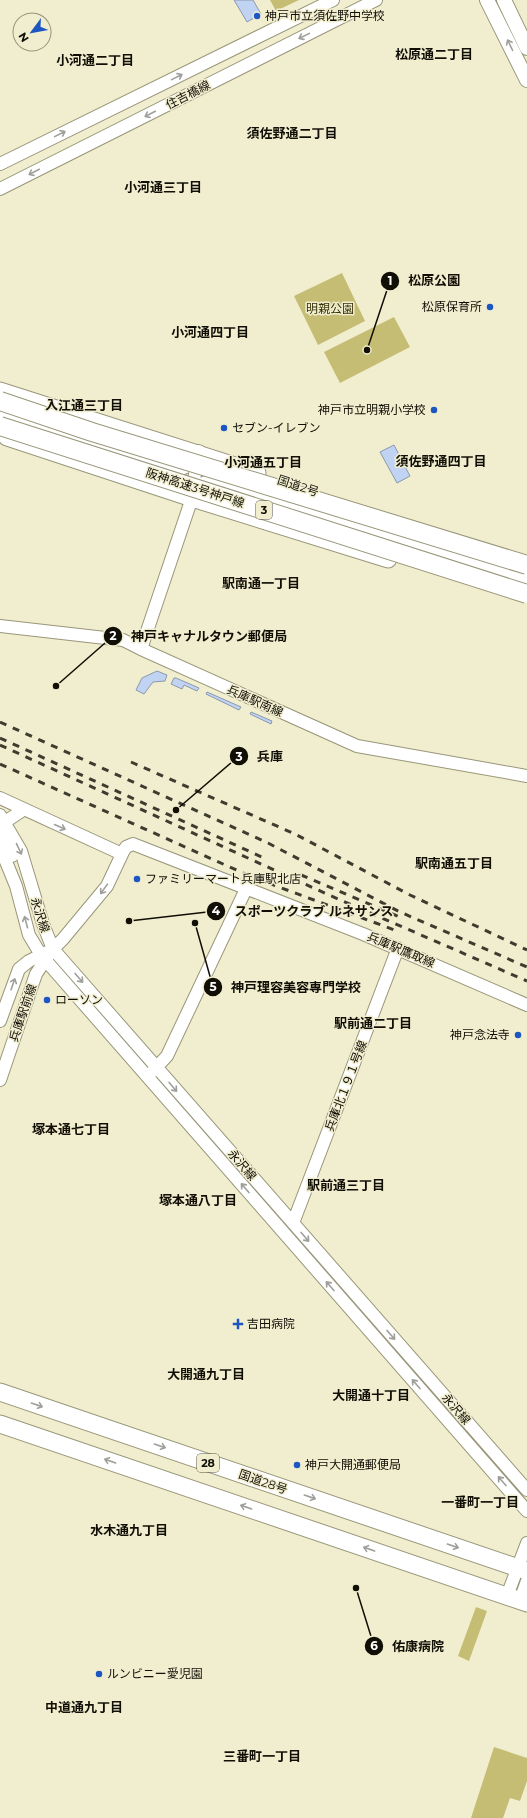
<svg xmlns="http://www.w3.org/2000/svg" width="527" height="1818" font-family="Montserrat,'Noto Sans JP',sans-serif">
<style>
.green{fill:#c6bd74}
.water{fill:#c1d3f3;stroke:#8c98ac}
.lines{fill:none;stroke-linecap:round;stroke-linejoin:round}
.tertiary-casing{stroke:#999679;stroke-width:14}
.secondary-casing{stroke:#999679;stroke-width:16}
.trunk-casing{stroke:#999679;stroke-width:19}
.motorway-casing{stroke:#999679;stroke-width:20}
.tertiary{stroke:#fff;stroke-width:12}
.secondary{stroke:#fff;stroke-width:14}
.trunk{stroke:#fff;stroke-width:17}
.motorway{stroke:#fff;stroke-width:18}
.rail{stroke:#3e3c2f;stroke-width:3;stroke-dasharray:7 7;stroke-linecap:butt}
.motorway-bridge-casing{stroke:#999679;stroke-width:20;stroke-linecap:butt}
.motorway-bridge{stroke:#fff;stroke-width:18}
.oneway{stroke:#9f9f9b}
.poi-dot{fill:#1d56c2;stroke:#f1eed0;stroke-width:1.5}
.labels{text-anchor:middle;stroke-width:3;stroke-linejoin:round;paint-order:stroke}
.shield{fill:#f1eed0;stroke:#545142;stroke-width:1}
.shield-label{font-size:11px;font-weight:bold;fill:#100e05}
.poi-label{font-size:12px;fill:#100e05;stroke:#f1eed0;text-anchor:start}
.street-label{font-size:12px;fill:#100e05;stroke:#f1eed0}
.park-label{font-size:12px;fill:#363105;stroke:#f1eed0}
.neighbourhood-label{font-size:13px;font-weight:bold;fill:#100e05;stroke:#f1eed0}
.leader{fill:none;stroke:#100e05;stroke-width:1.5}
.callout-dot{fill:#100e05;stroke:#f1eed0;stroke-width:1.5}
.mark-label{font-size:12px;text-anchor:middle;font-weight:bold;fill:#fff}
.callout-label{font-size:13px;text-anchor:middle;font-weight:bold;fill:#100e05;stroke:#f1eed0;stroke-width:3;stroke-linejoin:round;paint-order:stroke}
</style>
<rect width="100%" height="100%" fill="#f1eed0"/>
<path class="green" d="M 270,0 L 299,0 L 276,11 Z
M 342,273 L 365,321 L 318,345 L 294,296 Z
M 394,317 L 410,347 L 340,383 L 324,352 Z
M 476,1607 L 487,1611 L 469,1661 L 458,1656 Z
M 494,1747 L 527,1758 L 527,1781 L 520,1801 L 510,1798 L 503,1818 L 471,1818 Z"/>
<path class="water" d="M 234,0 L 253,0 L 261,14 L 247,22 Z
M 394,445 L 410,476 L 397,483 L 380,452 Z
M 157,671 L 167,675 L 165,681 L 153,682 L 144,694 L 136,690 L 142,678 Z
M 174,678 L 176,678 L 199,688 L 197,691 L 184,685 L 182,689 L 171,684 Z
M 207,692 L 241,707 L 239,710 L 206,694 Z
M 251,712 L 272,721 L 271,724 L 250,714 Z"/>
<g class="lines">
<g class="tertiary-casing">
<path id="tertiary" d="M 0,164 L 333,0
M 0,189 L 376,0
M 197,458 L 192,498 L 141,649 L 357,746 L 527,776
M 0,626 L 123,640 L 141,649
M 0,798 L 122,854
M 0,815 L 21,851 L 43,924 L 53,949 L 527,1490
M 0,847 L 16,886 L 29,935 L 41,955 L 527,1511
M 12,856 L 1,828 L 2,824 L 23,810
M 0,1021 L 19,969 L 29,961 L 53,949 L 63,939 L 107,886 L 123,852 L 126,847 L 133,844 L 363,934 L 527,1005
M 152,1072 L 167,1056 L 246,889
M 0,1080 L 36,974 L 50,953
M 293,1223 L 398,948
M 507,1596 L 527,1543
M 520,1600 L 527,1581"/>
</g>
<g class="secondary-casing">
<path id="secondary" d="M 487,0 L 527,80
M 504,0 L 527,48"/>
</g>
<g class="trunk-casing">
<path id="trunk" d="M 0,391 L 257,473
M 7,437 L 192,498 L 388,559
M 0,1392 L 527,1571
M 0,1424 L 527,1603"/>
</g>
<g class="motorway-casing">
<path id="motorway" d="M 0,413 L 173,469 L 188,463 L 198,454
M 192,498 C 199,488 206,482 219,483 L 527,582"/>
</g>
<use href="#tertiary" class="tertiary"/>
<use href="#secondary" class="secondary"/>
<use href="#trunk" class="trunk"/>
<use href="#motorway" class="motorway"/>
<path class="rail" d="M 0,722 L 268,843 L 400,912 L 527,967
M 0,738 L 264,858
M 0,745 L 329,895 L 527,981
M 131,762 L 295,834 L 410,895 L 527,950
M 0,764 L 252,877 L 400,932
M 301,875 L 402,918"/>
<g class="motorway-bridge-casing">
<path id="motorway-bridge" d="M 0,401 L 92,432 L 527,565
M 0,426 L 527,594"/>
</g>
<use href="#motorway-bridge" class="motorway-bridge"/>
</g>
<defs><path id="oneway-shaft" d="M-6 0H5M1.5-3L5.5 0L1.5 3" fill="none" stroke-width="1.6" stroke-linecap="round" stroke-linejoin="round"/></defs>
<g class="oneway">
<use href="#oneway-shaft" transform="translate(304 36) rotate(154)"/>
<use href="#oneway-shaft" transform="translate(510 45) rotate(-116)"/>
<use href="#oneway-shaft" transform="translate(177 77) rotate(-26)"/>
<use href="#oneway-shaft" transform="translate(150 114) rotate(153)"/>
<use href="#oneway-shaft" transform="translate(60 134) rotate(-26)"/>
<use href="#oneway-shaft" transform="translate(34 172) rotate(153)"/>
<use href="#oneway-shaft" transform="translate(60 827) rotate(24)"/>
<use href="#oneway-shaft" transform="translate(19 849) rotate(65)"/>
<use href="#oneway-shaft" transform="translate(104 889) rotate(126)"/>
<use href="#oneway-shaft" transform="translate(26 922) rotate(-105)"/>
<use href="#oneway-shaft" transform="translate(79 978) rotate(49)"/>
<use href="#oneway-shaft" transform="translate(13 984) rotate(-71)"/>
<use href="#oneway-shaft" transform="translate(173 1087) rotate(49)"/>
<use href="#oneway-shaft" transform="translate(245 1188) rotate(-131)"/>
<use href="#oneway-shaft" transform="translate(305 1237) rotate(49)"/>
<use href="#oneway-shaft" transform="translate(330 1286) rotate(-131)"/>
<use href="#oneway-shaft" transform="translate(391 1335) rotate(49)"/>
<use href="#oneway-shaft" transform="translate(416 1384) rotate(-131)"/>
<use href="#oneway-shaft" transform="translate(37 1405) rotate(19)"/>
<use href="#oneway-shaft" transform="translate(160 1446) rotate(19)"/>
<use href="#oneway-shaft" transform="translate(110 1461) rotate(-161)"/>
<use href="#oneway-shaft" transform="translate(502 1481) rotate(-131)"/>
<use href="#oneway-shaft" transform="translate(310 1497) rotate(19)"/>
<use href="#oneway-shaft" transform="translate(246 1507) rotate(-161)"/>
<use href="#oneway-shaft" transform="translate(453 1546) rotate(19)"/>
<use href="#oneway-shaft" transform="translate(369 1549) rotate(-161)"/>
</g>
<g class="poi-dot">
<circle cx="257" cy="16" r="4"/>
<circle cx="490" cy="307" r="4"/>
<circle cx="434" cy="410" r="4"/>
<circle cx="224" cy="428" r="4"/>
<circle cx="137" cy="879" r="4"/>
<circle cx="47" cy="1000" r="4"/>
<circle cx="518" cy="1035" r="4"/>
<path d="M236 1318h4v4h4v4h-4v4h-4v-4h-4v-4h4z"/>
<circle cx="297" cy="1465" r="4"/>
<circle cx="99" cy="1674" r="4"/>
</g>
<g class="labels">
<g class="shield">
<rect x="256" y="501" width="16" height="18" rx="3"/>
<rect x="197" y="1454" width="22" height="18" rx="3"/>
</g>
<g class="shield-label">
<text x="264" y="514">3</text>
<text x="208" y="1467">28</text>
</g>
<g class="poi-label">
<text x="265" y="20">神戸市立須佐野中学校</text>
<text x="482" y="311" text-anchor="end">松原保育所</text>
<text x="426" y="414" text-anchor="end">神戸市立明親小学校</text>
<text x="232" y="432">セブン-イレブン</text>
<text x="145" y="883">ファミリーマート兵庫駅北店</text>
<text x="55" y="1004">ローソン</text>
<text x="510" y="1039" text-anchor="end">神戸念法寺</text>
<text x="247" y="1328">吉田病院</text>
<text x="305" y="1469">神戸大開通郵便局</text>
<text x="107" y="1678">ルンビニー愛児園</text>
</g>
<g class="street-label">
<text transform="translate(188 95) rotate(-27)" y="4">住吉橋線</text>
<text transform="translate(298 486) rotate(18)" y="4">国道2号</text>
<text transform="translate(195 488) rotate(18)" y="4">阪神高速3号神戸線</text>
<text transform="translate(255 701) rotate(24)" y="4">兵庫駅南線</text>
<text transform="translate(40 915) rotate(72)" y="4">永沢線</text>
<text transform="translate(401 950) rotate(23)" y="4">兵庫駅鷹取線</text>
<text transform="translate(23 1013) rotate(-71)" y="4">兵庫駅前線</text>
<text transform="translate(346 1086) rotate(-69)" y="4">兵庫北１９１号線</text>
<text transform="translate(242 1165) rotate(49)" y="4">永沢線</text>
<text transform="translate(456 1409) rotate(49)" y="4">永沢線</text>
<text transform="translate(263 1482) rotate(19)" y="4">国道28号</text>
</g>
<g class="park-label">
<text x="330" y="313">明親公園</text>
</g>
<g class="neighbourhood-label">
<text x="434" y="59">松原通二丁目</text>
<text x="95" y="65">小河通二丁目</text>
<text x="292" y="138">須佐野通二丁目</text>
<text x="163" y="192">小河通三丁目</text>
<text x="210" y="337">小河通四丁目</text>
<text x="84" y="410">入江通三丁目</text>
<text x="441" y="466">須佐野通四丁目</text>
<text x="263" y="467">小河通五丁目</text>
<text x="261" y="588">駅南通一丁目</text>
<text x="454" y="868">駅南通五丁目</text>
<text x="373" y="1028">駅前通二丁目</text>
<text x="71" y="1134">塚本通七丁目</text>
<text x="346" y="1190">駅前通三丁目</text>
<text x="198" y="1205">塚本通八丁目</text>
<text x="206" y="1379">大開通九丁目</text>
<text x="371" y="1400">大開通十丁目</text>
<text x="480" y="1507">一番町一丁目</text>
<text x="129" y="1535">水木通九丁目</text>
<text x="84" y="1712">中道通九丁目</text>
<text x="262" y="1761">三番町一丁目</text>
</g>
</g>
<path class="leader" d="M367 350L390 281M56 686L113 636M176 810L239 756M129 921L216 911M195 923L213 987M356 1588L374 1646"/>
<g class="callout-dot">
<circle cx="367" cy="350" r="4"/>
<circle cx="56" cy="686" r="4"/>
<circle cx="176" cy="810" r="4"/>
<circle cx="129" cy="921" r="4"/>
<circle cx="195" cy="923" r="4"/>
<circle cx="356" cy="1588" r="4"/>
<circle cx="390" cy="281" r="10"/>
<circle cx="113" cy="636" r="10"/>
<circle cx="239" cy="756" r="10"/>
<circle cx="216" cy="911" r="10"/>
<circle cx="213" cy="987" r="10"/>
<circle cx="374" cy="1646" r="10"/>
</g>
<g class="mark-label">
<text x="390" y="285">1</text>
<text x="113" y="640">2</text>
<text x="239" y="761">3</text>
<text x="216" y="915">4</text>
<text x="213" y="991">5</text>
<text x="374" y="1650">6</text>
</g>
<g class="callout-label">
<text x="434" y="285">松原公園</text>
<text x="209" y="641">神戸キャナルタウン郵便局</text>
<text x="270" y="761">兵庫</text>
<text x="314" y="916">スポーツクラブ ルネサンス</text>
<text x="296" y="992">神戸理容美容専門学校</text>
<text x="418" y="1651">佑康病院</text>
</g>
<g transform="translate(32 32) rotate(238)"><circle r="19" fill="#f1eed0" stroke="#97947f"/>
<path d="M0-3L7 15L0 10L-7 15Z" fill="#1d56c2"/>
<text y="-6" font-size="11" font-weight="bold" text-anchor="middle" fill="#100e05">N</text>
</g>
</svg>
